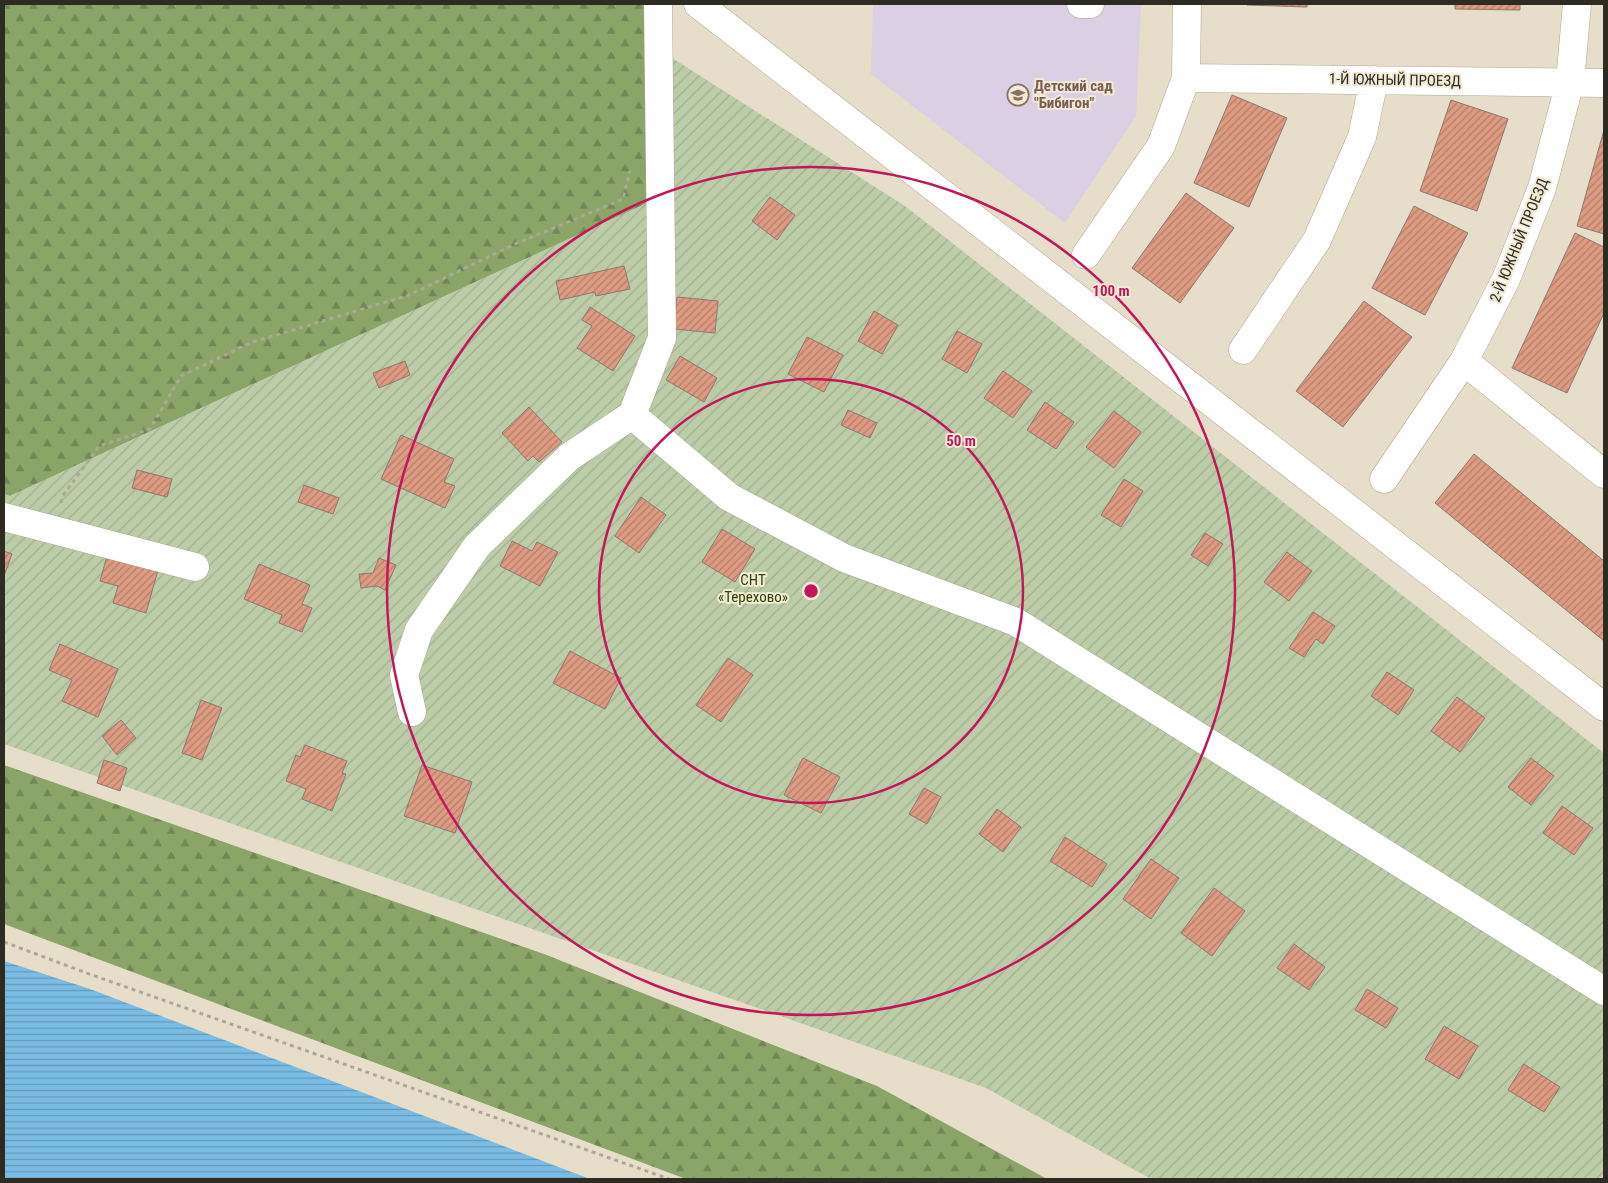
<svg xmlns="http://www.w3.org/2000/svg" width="1608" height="1183" font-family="'Roboto Condensed',sans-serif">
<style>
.education{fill:#dbcfe3}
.forest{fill:url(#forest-firs)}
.garden{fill:url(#garden-furrows)}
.water{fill:url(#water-rules)}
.building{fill:url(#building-hatch);stroke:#8e786f}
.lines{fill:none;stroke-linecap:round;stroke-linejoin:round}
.minor-casing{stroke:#aea792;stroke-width:29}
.path{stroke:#aea796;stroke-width:3;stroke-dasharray:4 4;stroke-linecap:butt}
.minor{stroke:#fff;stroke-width:28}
.ring{fill:none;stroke:#c2185b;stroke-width:2.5}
.labels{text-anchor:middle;stroke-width:4;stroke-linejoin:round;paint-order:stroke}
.street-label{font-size:15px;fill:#2e2b23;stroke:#f3ebd5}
.education-label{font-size:15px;font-weight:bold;fill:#785e54;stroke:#f3ebd5;text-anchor:start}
.park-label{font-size:15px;fill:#2e4400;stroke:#f3ebd5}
.centre{fill:#c2185b;stroke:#f3ebd5;stroke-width:2.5}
.ring-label{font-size:15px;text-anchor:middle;font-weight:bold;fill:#c2185b;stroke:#f3ebd5;stroke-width:4;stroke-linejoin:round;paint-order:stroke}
</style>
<defs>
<pattern id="forest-firs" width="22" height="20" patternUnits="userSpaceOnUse" patternTransform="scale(1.25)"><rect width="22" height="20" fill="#8ba569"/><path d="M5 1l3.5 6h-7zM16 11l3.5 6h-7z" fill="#728756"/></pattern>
<pattern id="garden-furrows" width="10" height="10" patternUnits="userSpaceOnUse" patternTransform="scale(1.25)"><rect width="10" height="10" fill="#bbcca7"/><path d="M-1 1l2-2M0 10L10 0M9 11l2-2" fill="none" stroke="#a1af8f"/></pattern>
<pattern id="water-rules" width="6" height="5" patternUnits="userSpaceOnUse" patternTransform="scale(1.25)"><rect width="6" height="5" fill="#7abce3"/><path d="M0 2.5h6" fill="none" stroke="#6499b8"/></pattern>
<pattern id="building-hatch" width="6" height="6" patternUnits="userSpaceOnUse" patternTransform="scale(1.25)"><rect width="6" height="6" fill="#dd9b82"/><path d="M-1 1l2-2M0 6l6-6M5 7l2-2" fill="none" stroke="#b47f6a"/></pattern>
</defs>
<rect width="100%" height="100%" fill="#e6dec8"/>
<path class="education" d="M 873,4 L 1141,4 L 1136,116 L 1065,223 L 871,74 Z"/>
<path class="forest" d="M 4,4 L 648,4 L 674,191 L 10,496 L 4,494 Z
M 4,765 L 544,954 L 877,1086 L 1047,1179 L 686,1179 L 4,924 Z"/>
<path class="garden" d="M 669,56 L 905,206 L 1604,753 L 1604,1179 L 1151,1179 L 986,1088 L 4,744 L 4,494 L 10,496 L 673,191 Z"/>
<path class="water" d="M 4,961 L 90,989 L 590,1179 L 4,1179 Z"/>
<path class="building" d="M 1247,4 L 1307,4 L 1307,7 L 1247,5 Z
M 1455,4 L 1520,4 L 1520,10 L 1455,9 Z
M 1232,95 L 1287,118 L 1249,207 L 1194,183 Z
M 1451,100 L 1508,119 L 1477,211 L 1420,191 Z
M 1604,130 L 1604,234 L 1577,226 Z
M 1186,193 L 1234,228 L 1180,303 L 1132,268 Z
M 770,197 L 795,215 L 777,240 L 752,221 Z
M 1414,206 L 1468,233 L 1425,315 L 1372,288 Z
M 1575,233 L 1604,247 L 1604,313 L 1567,393 L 1512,368 Z
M 624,266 L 630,289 L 596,296 L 595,292 L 560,300 L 556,281 Z
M 677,297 L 718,301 L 715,333 L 674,329 Z
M 1364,301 L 1412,337 L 1343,427 L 1296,391 Z
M 590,307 L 635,336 L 613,371 L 577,348 L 592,326 L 582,320 Z
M 874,311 L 898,325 L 882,354 L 858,341 Z
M 957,331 L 982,344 L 967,373 L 942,359 Z
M 807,337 L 843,355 L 824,392 L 788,374 Z
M 680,356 L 717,378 L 704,402 L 666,380 Z
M 405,361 L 410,375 L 379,388 L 373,373 Z
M 1003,371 L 1032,391 L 1013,418 L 984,398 Z
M 1045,402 L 1074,422 L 1056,449 L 1027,430 Z
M 529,407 L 562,442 L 539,462 L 533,456 L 528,461 L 502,433 Z
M 848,410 L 877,423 L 870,438 L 841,425 Z
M 1114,411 L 1141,432 L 1114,468 L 1086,447 Z
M 401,435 L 454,459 L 444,482 L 455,486 L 445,508 L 381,479 Z
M 1474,454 L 1604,561 L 1604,641 L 1435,503 Z
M 137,470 L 172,479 L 167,497 L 132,488 Z
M 1124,479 L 1143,491 L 1121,527 L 1101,515 Z
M 304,485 L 339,498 L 333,514 L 298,502 Z
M 641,497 L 666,515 L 639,553 L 615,536 Z
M 722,529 L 755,549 L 735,582 L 702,562 Z
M 1205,533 L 1223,544 L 1208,566 L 1191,555 Z
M 512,541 L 532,551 L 537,542 L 558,552 L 540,586 L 500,566 Z
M 4,551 L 12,554 L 4,576 Z
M 1287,552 L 1312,571 L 1289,601 L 1264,582 Z
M 107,556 L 158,570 L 146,613 L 113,603 L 118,586 L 100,581 Z
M 379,558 L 396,565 L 385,590 L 377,586 L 361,588 L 359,574 L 373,573 Z
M 259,564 L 310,585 L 302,604 L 312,608 L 302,632 L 279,623 L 282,615 L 244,599 Z
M 1313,612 L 1335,626 L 1323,644 L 1316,639 L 1304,657 L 1289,648 Z
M 60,644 L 118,669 L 98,717 L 62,701 L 72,680 L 49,670 Z
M 570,651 L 621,678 L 605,709 L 553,683 Z
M 728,658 L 753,675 L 721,722 L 696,705 Z
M 1387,672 L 1414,690 L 1398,715 L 1371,696 Z
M 1457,697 L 1485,718 L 1460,752 L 1431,731 Z
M 201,700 L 222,708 L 202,760 L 182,753 Z
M 121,720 L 136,738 L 117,755 L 102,736 Z
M 305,745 L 347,761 L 342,773 L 346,774 L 332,811 L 302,799 L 306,789 L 286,781 L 296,755 L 300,757 Z
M 803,758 L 840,777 L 821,813 L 784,795 Z
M 1531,758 L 1554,776 L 1531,805 L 1508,787 Z
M 104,760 L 127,768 L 120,791 L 97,783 Z
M 422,765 L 472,782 L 455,833 L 404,816 Z
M 924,788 L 941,797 L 927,824 L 909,814 Z
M 1562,806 L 1593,828 L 1574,855 L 1543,833 Z
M 997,809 L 1021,827 L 1003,852 L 979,834 Z
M 1065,837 L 1107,864 L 1092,887 L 1050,861 Z
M 1151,859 L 1179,878 L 1151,919 L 1123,899 Z
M 1214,888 L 1245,911 L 1212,956 L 1181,933 Z
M 1294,944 L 1325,967 L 1309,990 L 1277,968 Z
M 1367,989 L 1398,1008 L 1386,1028 L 1355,1010 Z
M 1444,1026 L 1478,1046 L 1459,1079 L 1425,1059 Z
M 1524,1064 L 1560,1087 L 1544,1112 L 1508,1090 Z"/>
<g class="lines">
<g class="minor-casing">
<path id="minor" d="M 658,4 L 662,338 L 632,415 L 729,497 L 844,558 L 1016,622 L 1604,991
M 698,4 L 1604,707
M 1081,4 L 1090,4
M 1187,4 L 1186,78 L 1604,83
M 1086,255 L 1161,146 L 1186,78
M 1243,350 L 1317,240 L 1362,137 L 1374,80
M 1464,361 L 1604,474
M 1384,479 L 1464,361 L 1506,279 L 1542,188 L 1570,82 L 1577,4
M 4,517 L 195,567
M 412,712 L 404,675 L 419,630 L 477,546 L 569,457 L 632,415"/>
</g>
<path class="path" d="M 61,503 L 62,497 L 99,446 L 150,429 L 181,376 L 250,343 L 409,295 L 515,244 L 623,199 L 630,171
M 4,942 L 92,975 L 669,1179"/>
<use href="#minor" class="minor"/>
</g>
<g class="ring">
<circle cx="811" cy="591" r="212"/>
<circle cx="811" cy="591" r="424"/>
</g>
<defs>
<g id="school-ring" transform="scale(1.125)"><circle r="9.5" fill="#f3ebd5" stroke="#8d6e63" stroke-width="1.5"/><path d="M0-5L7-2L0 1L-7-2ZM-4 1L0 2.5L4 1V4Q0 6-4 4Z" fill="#8d6e63"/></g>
</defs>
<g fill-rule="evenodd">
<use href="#school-ring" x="1018" y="95"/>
</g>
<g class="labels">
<g class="street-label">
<text transform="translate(1395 80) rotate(1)" y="5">1-Й ЮЖНЫЙ ПРОЕЗД</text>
<text transform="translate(1519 240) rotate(-68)" y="5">2-Й ЮЖНЫЙ ПРОЕЗД</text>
</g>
<g class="education-label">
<text x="1034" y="91">Детский сад<tspan x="1034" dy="17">"Бибигон"</tspan></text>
</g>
<g class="park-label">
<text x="753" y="585">СНТ<tspan x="753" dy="17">«Терехово»</tspan></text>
</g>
</g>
<circle cx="811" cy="591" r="8" class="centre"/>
<g class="ring-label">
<text x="1111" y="296">100 m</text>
<text x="961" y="446">50 m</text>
</g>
<rect width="1608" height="1183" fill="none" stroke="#2e2b23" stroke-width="10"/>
</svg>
